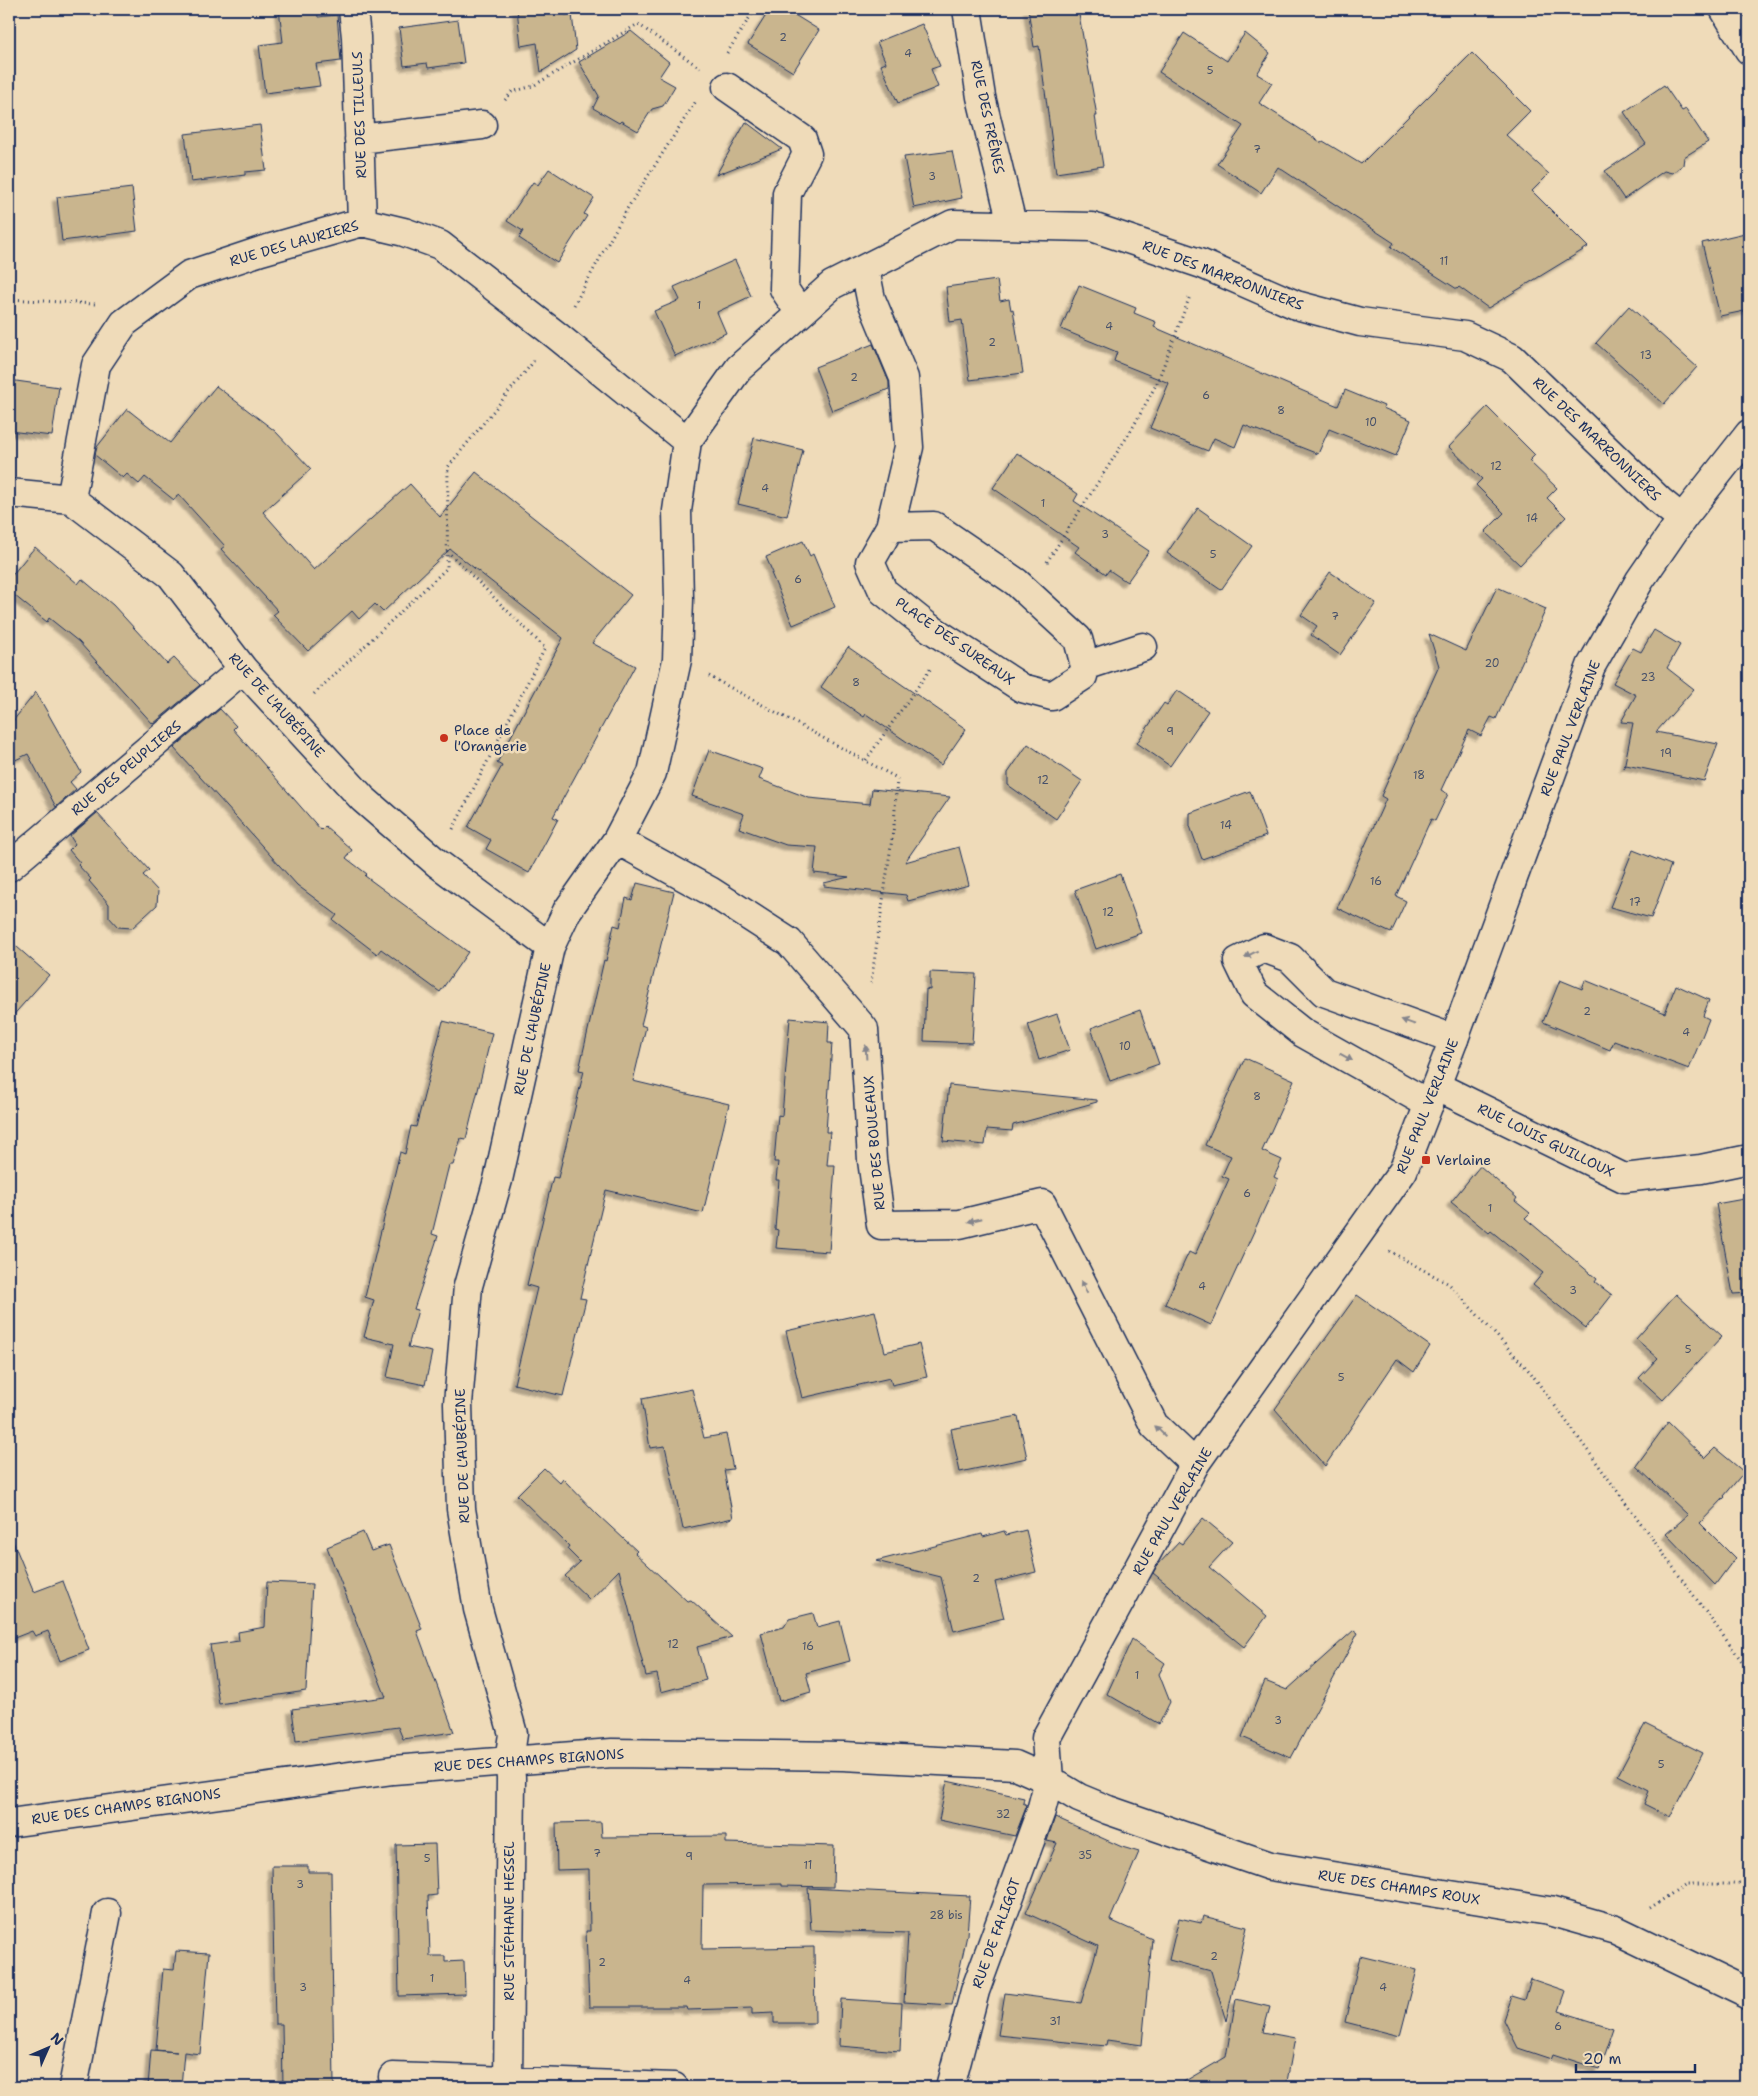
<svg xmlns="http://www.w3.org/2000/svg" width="1758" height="2096" font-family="'Shantell Sans',sans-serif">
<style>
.building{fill:#c9b58e;stroke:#1b2f5e;filter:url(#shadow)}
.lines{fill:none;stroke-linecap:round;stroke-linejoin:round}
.street-casing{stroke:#1b2f5e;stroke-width:31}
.secondary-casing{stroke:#1b2f5e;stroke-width:31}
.path{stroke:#1b2f5e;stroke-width:3;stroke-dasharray:1 4;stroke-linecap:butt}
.street{stroke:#efdbb9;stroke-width:28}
.secondary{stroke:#efdbb9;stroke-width:28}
.oneway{fill:#85858c}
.poi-dot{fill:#c8321e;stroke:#efdbb9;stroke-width:2}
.labels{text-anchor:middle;stroke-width:5;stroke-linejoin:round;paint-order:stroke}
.number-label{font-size:11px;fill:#46506a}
.street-label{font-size:14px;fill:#1b2f5e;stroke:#efdbb9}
.poi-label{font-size:14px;fill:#1b2f5e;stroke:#efdbb9;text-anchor:start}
</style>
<defs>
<filter id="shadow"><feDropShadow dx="-4.5" dy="4.5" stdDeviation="1" flood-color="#0004"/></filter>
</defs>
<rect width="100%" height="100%" fill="#efdbb9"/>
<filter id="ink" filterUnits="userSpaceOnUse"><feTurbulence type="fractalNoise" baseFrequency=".02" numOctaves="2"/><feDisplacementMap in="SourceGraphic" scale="10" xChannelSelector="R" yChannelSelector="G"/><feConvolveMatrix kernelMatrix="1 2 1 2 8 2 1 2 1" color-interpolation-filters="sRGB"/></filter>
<g filter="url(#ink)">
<path class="building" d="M 279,9 L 317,9 L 318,17 L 337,15 L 341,61 L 316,64 L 320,86 L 265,93 L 259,45 L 283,42 Z
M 517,9 L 564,9 L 565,15 L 572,14 L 576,50 L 541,72 L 537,43 L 521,46 Z
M 770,9 L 785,9 L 819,30 L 793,72 L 748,44 Z
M 1028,9 L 1078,9 L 1097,116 L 1095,116 L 1103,166 L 1056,173 L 1039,46 L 1034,47 Z
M 458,20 L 464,63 L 428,68 L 427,63 L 404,66 L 399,28 Z
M 922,24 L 940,66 L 931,69 L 938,87 L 898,103 L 881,65 L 886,63 L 877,42 Z
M 631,31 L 669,62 L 659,77 L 675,86 L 663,106 L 652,109 L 638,131 L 621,121 L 619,123 L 593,108 L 599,96 L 579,62 Z
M 1184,33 L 1227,61 L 1245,33 L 1270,53 L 1257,74 L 1272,83 L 1259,103 L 1322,143 L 1323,141 L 1361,164 L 1472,53 L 1530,111 L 1506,135 L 1549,174 L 1532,191 L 1588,247 L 1488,308 L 1459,287 L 1457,289 L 1391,247 L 1394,243 L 1278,167 L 1261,193 L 1217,164 L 1243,126 L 1159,72 Z
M 1664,85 L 1682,111 L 1686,109 L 1708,142 L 1684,157 L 1683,165 L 1672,173 L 1664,171 L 1624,199 L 1605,171 L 1646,144 L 1624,112 Z
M 746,122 L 782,149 L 716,175 Z
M 260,125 L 266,170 L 245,172 L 245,175 L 191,182 L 185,134 Z
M 952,151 L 962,198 L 914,208 L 904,157 Z
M 549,169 L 594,198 L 584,214 L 587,216 L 557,263 L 519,238 L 523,231 L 507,221 L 533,182 L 538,185 Z
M 132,188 L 137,231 L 62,241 L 57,197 Z
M 1749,232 L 1749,310 L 1720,316 L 1702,243 Z
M 735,260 L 751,296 L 717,312 L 726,333 L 675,356 L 654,311 L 680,300 L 674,287 Z
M 997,280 L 1000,301 L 1009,299 L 1011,310 L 1013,309 L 1023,373 L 970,380 L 962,320 L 950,322 L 946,287 Z
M 1079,285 L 1136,308 L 1134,313 L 1156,322 L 1154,327 L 1338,406 L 1345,390 L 1384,406 L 1383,408 L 1411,420 L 1396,456 L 1329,429 L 1318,454 L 1244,425 L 1235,447 L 1214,438 L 1208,451 L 1150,428 L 1169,383 L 1114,361 L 1117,352 L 1061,329 Z
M 1629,306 L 1697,367 L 1664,404 L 1596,343 Z
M 873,344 L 889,382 L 889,389 L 832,411 L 815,367 Z
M 9,380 L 59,387 L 52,436 L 9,431 Z
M 216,386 L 275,431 L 311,469 L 263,512 L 314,570 L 410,484 L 440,517 L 476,472 L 631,595 L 592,643 L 635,666 L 553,817 L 558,819 L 529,873 L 486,849 L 491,840 L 468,827 L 502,766 L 497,763 L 563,638 L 450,549 L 383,612 L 375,604 L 359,619 L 352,611 L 308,651 L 273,615 L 278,611 L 221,549 L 225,546 L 178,494 L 174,500 L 145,477 L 139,484 L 127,474 L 123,478 L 95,455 L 97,447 L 127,409 L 170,443 Z
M 1487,407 L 1535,455 L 1529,461 L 1557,488 L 1547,498 L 1566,517 L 1520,565 L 1485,532 L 1504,513 L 1476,485 L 1482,479 L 1449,447 Z
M 754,438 L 803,450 L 787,516 L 738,504 Z
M 1017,453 L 1078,494 L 1074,501 L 1149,551 L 1127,582 L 1109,570 L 1106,574 L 1075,552 L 1079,547 L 993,488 Z
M 1198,508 L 1252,546 L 1221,590 L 1167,553 Z
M 803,541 L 810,556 L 813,554 L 835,607 L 793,625 L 771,573 L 773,573 L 766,557 Z
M 35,547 L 78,584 L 82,579 L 113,605 L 167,664 L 174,658 L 200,685 L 153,724 L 79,642 L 49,618 L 47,622 L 9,591 L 9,579 Z
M 1330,572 L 1376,603 L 1340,655 L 1311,635 L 1317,626 L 1301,615 Z
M 1497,587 L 1546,609 L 1496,719 L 1491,717 L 1481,736 L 1469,730 L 1441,790 L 1448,794 L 1435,821 L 1431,819 L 1396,896 L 1406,901 L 1391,933 L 1337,908 L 1386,799 L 1381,796 L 1439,666 L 1429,634 L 1466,651 Z
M 1654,630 L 1680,645 L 1667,668 L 1694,689 L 1656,732 L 1718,744 L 1704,781 L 1626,765 L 1624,768 L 1633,723 L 1621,722 L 1636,695 L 1613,683 L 1633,648 L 1641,652 Z
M 848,647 L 966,729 L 941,765 L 866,714 L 864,717 L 821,687 Z
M 1177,690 L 1208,711 L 1170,766 L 1137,743 L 1164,703 L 1167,705 Z
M 36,692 L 81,772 L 70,782 L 76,789 L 56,807 L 28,754 L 9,763 L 9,726 Z
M 220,709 L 236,726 L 233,729 L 321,830 L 325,826 L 352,850 L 346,858 L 367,874 L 365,876 L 468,952 L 440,992 L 381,949 L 377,954 L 333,920 L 337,915 L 297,885 L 174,748 Z
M 1028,744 L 1082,781 L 1056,819 L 1008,785 L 1008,773 Z
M 709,750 L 763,769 L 759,779 L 809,798 L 870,804 L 872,789 L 950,797 L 905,862 L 959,847 L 969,885 L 908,901 L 906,895 L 824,886 L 824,883 L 849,877 L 814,873 L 817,847 L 786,845 L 739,828 L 744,814 L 692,796 Z
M 1250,791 L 1266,836 L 1202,859 L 1190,826 L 1190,813 Z
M 97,813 L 149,870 L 143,875 L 158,891 L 157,905 L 132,928 L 118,927 L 109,917 L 109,904 L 89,881 L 91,879 L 78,865 L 80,863 L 69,850 L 75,844 L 70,836 Z
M 1633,850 L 1671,865 L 1651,918 L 1610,907 Z
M 1120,874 L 1141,933 L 1096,949 L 1075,890 Z
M 637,883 L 674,892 L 641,1025 L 646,1027 L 633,1081 L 729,1104 L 703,1213 L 606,1190 L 580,1298 L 586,1299 L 563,1396 L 514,1384 L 537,1288 L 527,1285 L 553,1177 L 558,1178 L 584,1071 L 579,1070 L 604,960 L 606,961 L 614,925 L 620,927 L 626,898 L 632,900 Z
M 9,940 L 49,975 L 9,1020 Z
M 930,972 L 976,974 L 972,1043 L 924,1041 L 926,989 L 930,990 Z
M 1560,980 L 1582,989 L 1585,980 L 1665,1013 L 1676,985 L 1709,1000 L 1703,1016 L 1709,1019 L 1689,1069 L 1614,1041 L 1610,1050 L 1543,1022 Z
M 1140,1010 L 1159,1064 L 1110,1081 L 1091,1028 Z
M 1057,1014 L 1070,1050 L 1039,1060 L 1028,1024 Z
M 790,1018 L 829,1022 L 828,1043 L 832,1043 L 826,1132 L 830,1132 L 827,1165 L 835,1165 L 829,1252 L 776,1248 L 778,1230 L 775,1229 L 779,1180 L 776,1180 L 778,1162 L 774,1162 L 778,1115 L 782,1116 Z
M 443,1021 L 492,1033 L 466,1139 L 461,1138 L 453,1165 L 449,1165 L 432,1234 L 438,1236 L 414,1309 L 418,1310 L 408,1347 L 432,1352 L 425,1385 L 387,1377 L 394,1344 L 364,1337 L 374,1300 L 365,1297 L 400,1152 L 405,1154 L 411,1126 L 416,1127 Z
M 1245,1058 L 1294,1080 L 1262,1151 L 1282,1160 L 1274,1177 L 1278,1179 L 1211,1325 L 1165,1304 L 1189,1252 L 1195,1255 L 1229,1179 L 1222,1176 L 1231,1156 L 1205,1145 Z
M 949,1085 L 1097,1100 L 1097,1102 L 1013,1125 L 1012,1131 L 987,1129 L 985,1145 L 943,1141 Z
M 1480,1166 L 1517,1198 L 1515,1201 L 1530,1213 L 1525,1218 L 1597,1279 L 1595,1282 L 1612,1295 L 1586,1328 L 1533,1285 L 1543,1273 L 1491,1231 L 1489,1233 L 1451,1202 Z
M 1749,1198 L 1749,1293 L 1733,1294 L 1716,1204 Z
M 1676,1294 L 1722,1336 L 1663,1400 L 1639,1378 L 1658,1358 L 1636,1339 Z
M 1357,1295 L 1430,1346 L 1414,1372 L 1397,1359 L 1325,1466 L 1275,1409 Z
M 875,1311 L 885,1352 L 919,1344 L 927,1377 L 892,1385 L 890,1378 L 802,1398 L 786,1331 Z
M 692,1389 L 704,1438 L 726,1434 L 733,1469 L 724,1470 L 733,1518 L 683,1529 L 665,1446 L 650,1448 L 642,1399 Z
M 1018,1416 L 1027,1458 L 960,1472 L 951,1429 Z
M 1668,1422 L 1705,1458 L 1715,1448 L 1744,1472 L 1724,1496 L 1725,1497 L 1700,1523 L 1735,1558 L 1715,1585 L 1666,1534 L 1688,1515 L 1636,1466 Z
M 544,1468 L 560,1483 L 563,1479 L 598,1515 L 637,1551 L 635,1553 L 687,1601 L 691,1600 L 732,1637 L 697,1647 L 706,1680 L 661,1692 L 657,1674 L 646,1676 L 619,1570 L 590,1600 L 565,1576 L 580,1562 L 567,1549 L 569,1546 L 517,1495 Z
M 1203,1518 L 1232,1542 L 1209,1567 L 1267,1616 L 1244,1647 L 1153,1573 L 1157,1566 L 1179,1542 L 1182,1544 Z
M 1026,1530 L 1036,1572 L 995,1582 L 1004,1618 L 954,1631 L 941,1577 L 876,1561 L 982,1534 L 983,1537 L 1004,1531 L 1006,1535 Z
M 363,1532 L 371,1551 L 389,1545 L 422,1629 L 417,1631 L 454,1732 L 403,1739 L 398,1727 L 296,1741 L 292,1709 L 386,1697 L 327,1547 Z
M 9,1534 L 10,1534 L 34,1592 L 63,1581 L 89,1650 L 60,1661 L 48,1631 L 35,1636 L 32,1631 L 9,1640 Z
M 267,1582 L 312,1584 L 306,1691 L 219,1704 L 210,1645 L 239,1641 L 238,1632 L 265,1627 Z
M 813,1613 L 817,1627 L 840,1621 L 850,1661 L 806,1673 L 811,1692 L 779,1701 L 761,1633 L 784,1627 L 789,1619 Z
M 1354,1630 L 1358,1633 L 1291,1758 L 1242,1737 L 1265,1681 L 1287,1690 Z
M 1132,1639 L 1165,1663 L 1159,1674 L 1170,1702 L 1159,1724 L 1107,1694 Z
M 1645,1724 L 1703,1753 L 1670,1817 L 1644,1804 L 1649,1791 L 1618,1775 Z
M 947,1781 L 1024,1798 L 1023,1803 L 1027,1805 L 1015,1836 L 939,1820 Z
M 1055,1817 L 1122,1847 L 1139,1852 L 1110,1920 L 1152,1939 L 1142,2045 L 1107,2040 L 1106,2046 L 998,2035 L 1005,1993 L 1081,2003 L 1098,1946 L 1026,1913 L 1057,1843 L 1047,1841 Z
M 601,1822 L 602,1837 L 726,1836 L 726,1843 L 834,1846 L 833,1887 L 782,1886 L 782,1884 L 703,1885 L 702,1949 L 814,1947 L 815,2023 L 774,2023 L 774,2013 L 752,2014 L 752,2008 L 687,2010 L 686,2007 L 589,2007 L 586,1931 L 590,1931 L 589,1869 L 557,1870 L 556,1823 Z
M 435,1844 L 437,1895 L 428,1896 L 430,1956 L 445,1956 L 445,1962 L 464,1961 L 465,1994 L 399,1996 L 396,1845 Z
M 272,1866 L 308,1866 L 308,1872 L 331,1872 L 334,2086 L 283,2086 L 282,2024 L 275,2024 Z
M 808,1888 L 970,1896 L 967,1935 L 952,2005 L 904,2002 L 908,1933 L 811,1930 Z
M 1203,1916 L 1247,1927 L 1226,2021 L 1211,1971 L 1169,1960 L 1179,1918 L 1201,1923 Z
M 176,1951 L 209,1953 L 200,2054 L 184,2052 L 181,2087 L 148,2087 L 151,2050 L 177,2052 L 156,2050 L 163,1969 L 174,1970 Z
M 1360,1956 L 1417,1970 L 1400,2036 L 1345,2022 Z
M 1531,1979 L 1566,1991 L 1559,2011 L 1613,2028 L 1599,2069 L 1553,2054 L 1551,2059 L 1518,2048 L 1504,2020 L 1512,1996 L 1525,2000 Z
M 841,1999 L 902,2003 L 900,2051 L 839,2046 Z
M 1236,1999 L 1270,2007 L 1263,2032 L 1295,2038 L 1286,2087 L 1175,2087 L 1226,2057 Z"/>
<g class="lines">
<g class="street-casing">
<path id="street" d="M 353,9 L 356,37 L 362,222
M 967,9 L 981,97 L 1012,224
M 1724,9 L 1749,50
M 727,87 L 802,139 L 807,154 L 787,193 L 784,289 L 800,313
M 359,139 L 482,125
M 865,269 L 871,299 L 904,378 L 909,447 L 890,527 L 934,526 L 1016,582 L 1078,639 L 1085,666 L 1083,676 L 1052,696 L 1022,688 L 928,627 L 883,591 L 870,562 L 890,527
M 9,493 L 71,499 L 171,575 L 243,669 L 363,799 L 437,863 L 550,947 L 498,1180 L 468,1286 L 458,1404 L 461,1509 L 478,1609 L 513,1734 L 509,1761 L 511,1778 L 508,2081
M 71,499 L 96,365 L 124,323 L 189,275 L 261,251 L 362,222 L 404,232 L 440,245 L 556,335 L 687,441
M 1085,666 L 1143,647
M 617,840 L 710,891 L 789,942 L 864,1029 L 872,1160 L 881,1225 L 960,1224 L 1042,1204 L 1154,1425 L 1195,1464
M 9,867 L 243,669
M 550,947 L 567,911 L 617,840 L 652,773 L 677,660 L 679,599 L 677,511 L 687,441 L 739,368 L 832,285 L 953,224 L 1092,227 L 1202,264 L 1296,305 L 1360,322 L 1465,336 L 1512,358 L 1660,501 L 1682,519
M 1436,1086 L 1624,1178 L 1701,1169 L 1749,1159
M 1429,1104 L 1303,1033 L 1254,994 L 1238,961 L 1264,948 L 1290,958 L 1324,992 L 1454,1039
M 393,2077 L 674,2087
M 73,2087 L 107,1913
M 950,2087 L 975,1991 L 1041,1811 L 1049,1780"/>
</g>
<g class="secondary-casing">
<path id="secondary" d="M 1049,1780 L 1046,1738 L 1195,1464 L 1403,1171 L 1454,1039 L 1591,666 L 1640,580 L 1682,519 L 1749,434
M 9,1823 L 393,1770 L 612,1753 L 843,1756 L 1015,1765 L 1049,1780 L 1079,1798 L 1108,1810 L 1270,1866 L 1549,1911 L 1616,1930 L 1749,1994"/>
</g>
<path class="path" d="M 727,53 L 755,9
M 505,100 L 512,92 L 533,86 L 638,24 L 700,68
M 9,299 L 95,304
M 574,305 L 627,209 L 696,101
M 447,551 L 545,648 L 452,831
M 1047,562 L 1132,429 L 1157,383 L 1190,296
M 709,676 L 897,778 L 894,825 L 871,983
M 314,694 L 447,568 L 448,467 L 534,361
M 866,760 L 931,668
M 1389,1251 L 1449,1284 L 1531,1373 L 1749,1671
M 1650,1908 L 1686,1884 L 1749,1884"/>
<use href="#street" class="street"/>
<use href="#secondary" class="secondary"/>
</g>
<defs><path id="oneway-solid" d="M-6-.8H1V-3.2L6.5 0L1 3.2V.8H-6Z" transform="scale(1.25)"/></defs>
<g class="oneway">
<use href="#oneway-solid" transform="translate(1251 954) rotate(153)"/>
<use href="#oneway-solid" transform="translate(1408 1022) rotate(-160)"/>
<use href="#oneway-solid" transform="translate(866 1052) rotate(-93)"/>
<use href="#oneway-solid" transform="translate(1346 1057) rotate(29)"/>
<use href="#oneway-solid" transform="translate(975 1220) rotate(166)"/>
<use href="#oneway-solid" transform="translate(1084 1287) rotate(-117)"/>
<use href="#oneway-solid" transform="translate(1160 1431) rotate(-136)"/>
</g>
</g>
<g class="poi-dot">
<circle cx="444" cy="738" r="5"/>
<rect x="1421" y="1155" width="10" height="10" rx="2.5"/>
</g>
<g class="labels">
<g class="number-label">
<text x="783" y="41">2</text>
<text x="908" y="57">4</text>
<text x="1210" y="74">5</text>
<text x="1257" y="153">7</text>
<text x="932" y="180">3</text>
<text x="1444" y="265">11</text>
<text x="699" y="309">1</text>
<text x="1109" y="330">4</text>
<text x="992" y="346">2</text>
<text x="1646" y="359">13</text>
<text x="854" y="381">2</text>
<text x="1206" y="399">6</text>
<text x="1281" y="414">8</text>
<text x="1371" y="426">10</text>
<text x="1496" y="470">12</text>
<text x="765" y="492">4</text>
<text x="1043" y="507">1</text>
<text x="1532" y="522">14</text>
<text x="1105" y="538">3</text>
<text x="1213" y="558">5</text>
<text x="798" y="583">6</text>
<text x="1335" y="620">7</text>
<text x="1492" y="667">20</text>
<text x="1648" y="681">23</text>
<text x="856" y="686">8</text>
<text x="1170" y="735">9</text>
<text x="1666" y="757">19</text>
<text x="1419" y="779">18</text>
<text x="1043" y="784">12</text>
<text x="1226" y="829">14</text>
<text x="1376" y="885">16</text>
<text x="1635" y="906">17</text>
<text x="1108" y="916">12</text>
<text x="1587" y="1015">2</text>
<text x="1686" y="1036">4</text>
<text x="1125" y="1050">10</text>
<text x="1257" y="1100">8</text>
<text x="1247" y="1197">6</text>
<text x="1490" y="1212">1</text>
<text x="1202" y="1290">4</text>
<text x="1573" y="1294">3</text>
<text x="1688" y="1353">5</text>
<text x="1341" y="1381">5</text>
<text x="976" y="1582">2</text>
<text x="673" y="1648">12</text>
<text x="808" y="1650">16</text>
<text x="1137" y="1679">1</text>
<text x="1278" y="1724">3</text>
<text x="1661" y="1768">5</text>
<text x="1003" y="1818">32</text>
<text x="597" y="1857">7</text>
<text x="1085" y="1859">35</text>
<text x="689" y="1860">9</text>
<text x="427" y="1862">5</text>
<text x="808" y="1869">11</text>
<text x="300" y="1888">3</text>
<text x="946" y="1919">28 bis</text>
<text x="1214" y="1960">2</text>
<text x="602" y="1966">2</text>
<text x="432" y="1982">1</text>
<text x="687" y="1984">4</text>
<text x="303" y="1991">3</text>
<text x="1383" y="1991">4</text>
<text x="1055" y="2025">31</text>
<text x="1558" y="2030">6</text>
</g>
<g class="street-label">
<text transform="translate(359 115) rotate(-92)" y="5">RUE DES TILLEULS</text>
<text transform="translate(988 117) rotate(78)" y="5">RUE DES FRÊNES</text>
<text transform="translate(294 243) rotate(-16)" y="5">RUE DES LAURIERS</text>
<text transform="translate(1223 275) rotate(21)" y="5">RUE DES MARRONNIERS</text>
<text transform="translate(1597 439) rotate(44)" y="5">RUE DES MARRONNIERS</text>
<text transform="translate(955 641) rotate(35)" y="5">PLACE DES SUREAUX</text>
<text transform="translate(277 705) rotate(48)" y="5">RUE DE L'AUBÉPINE</text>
<text transform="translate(1570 728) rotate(-69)" y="5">RUE PAUL VERLAINE</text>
<text transform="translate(126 768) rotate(-40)" y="5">RUE DES PEUPLIERS</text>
<text transform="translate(532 1029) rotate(-78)" y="5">RUE DE L'AUBÉPINE</text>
<text transform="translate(1427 1106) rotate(-68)" y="5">RUE PAUL VERLAINE</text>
<text transform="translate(1546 1140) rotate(26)" y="5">RUE LOUIS GUILLOUX</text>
<text transform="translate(874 1143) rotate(-95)" y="5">RUE DES BOULEAUX</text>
<text transform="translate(462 1456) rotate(-92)" y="5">RUE DE L'AUBÉPINE</text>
<text transform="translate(1172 1511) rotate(-60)" y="5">RUE PAUL VERLAINE</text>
<text transform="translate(529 1760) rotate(-4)" y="5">RUE DES CHAMPS BIGNONS</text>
<text transform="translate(126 1806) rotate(-8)" y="5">RUE DES CHAMPS BIGNONS</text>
<text transform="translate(1399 1887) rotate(9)" y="5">RUE DES CHAMPS ROUX</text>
<text transform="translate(509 1921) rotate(-90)" y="5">RUE STÉPHANE HESSEL</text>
<text transform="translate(996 1933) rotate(-70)" y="5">RUE DE FALIGOT</text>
</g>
<g class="poi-label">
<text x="454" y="735">Place de<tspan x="454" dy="16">l'Orangerie</tspan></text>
<text x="1436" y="1165">Verlaine</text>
</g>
</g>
<rect width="1758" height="2096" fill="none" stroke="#efdbb9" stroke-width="30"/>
<rect x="15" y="15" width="1728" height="2066" fill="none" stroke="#1b2f5e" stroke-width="2" filter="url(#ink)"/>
<g transform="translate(48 2048) rotate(45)" stroke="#efdbb9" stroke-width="4" paint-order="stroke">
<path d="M0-4L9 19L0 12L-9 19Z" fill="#1b2f5e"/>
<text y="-8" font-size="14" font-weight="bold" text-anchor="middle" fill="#1b2f5e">N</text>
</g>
<path d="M1576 2064v8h119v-8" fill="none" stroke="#1b2f5e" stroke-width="2.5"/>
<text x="1583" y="2064" font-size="15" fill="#1b2f5e" stroke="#efdbb9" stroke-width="4" paint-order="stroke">20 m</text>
</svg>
